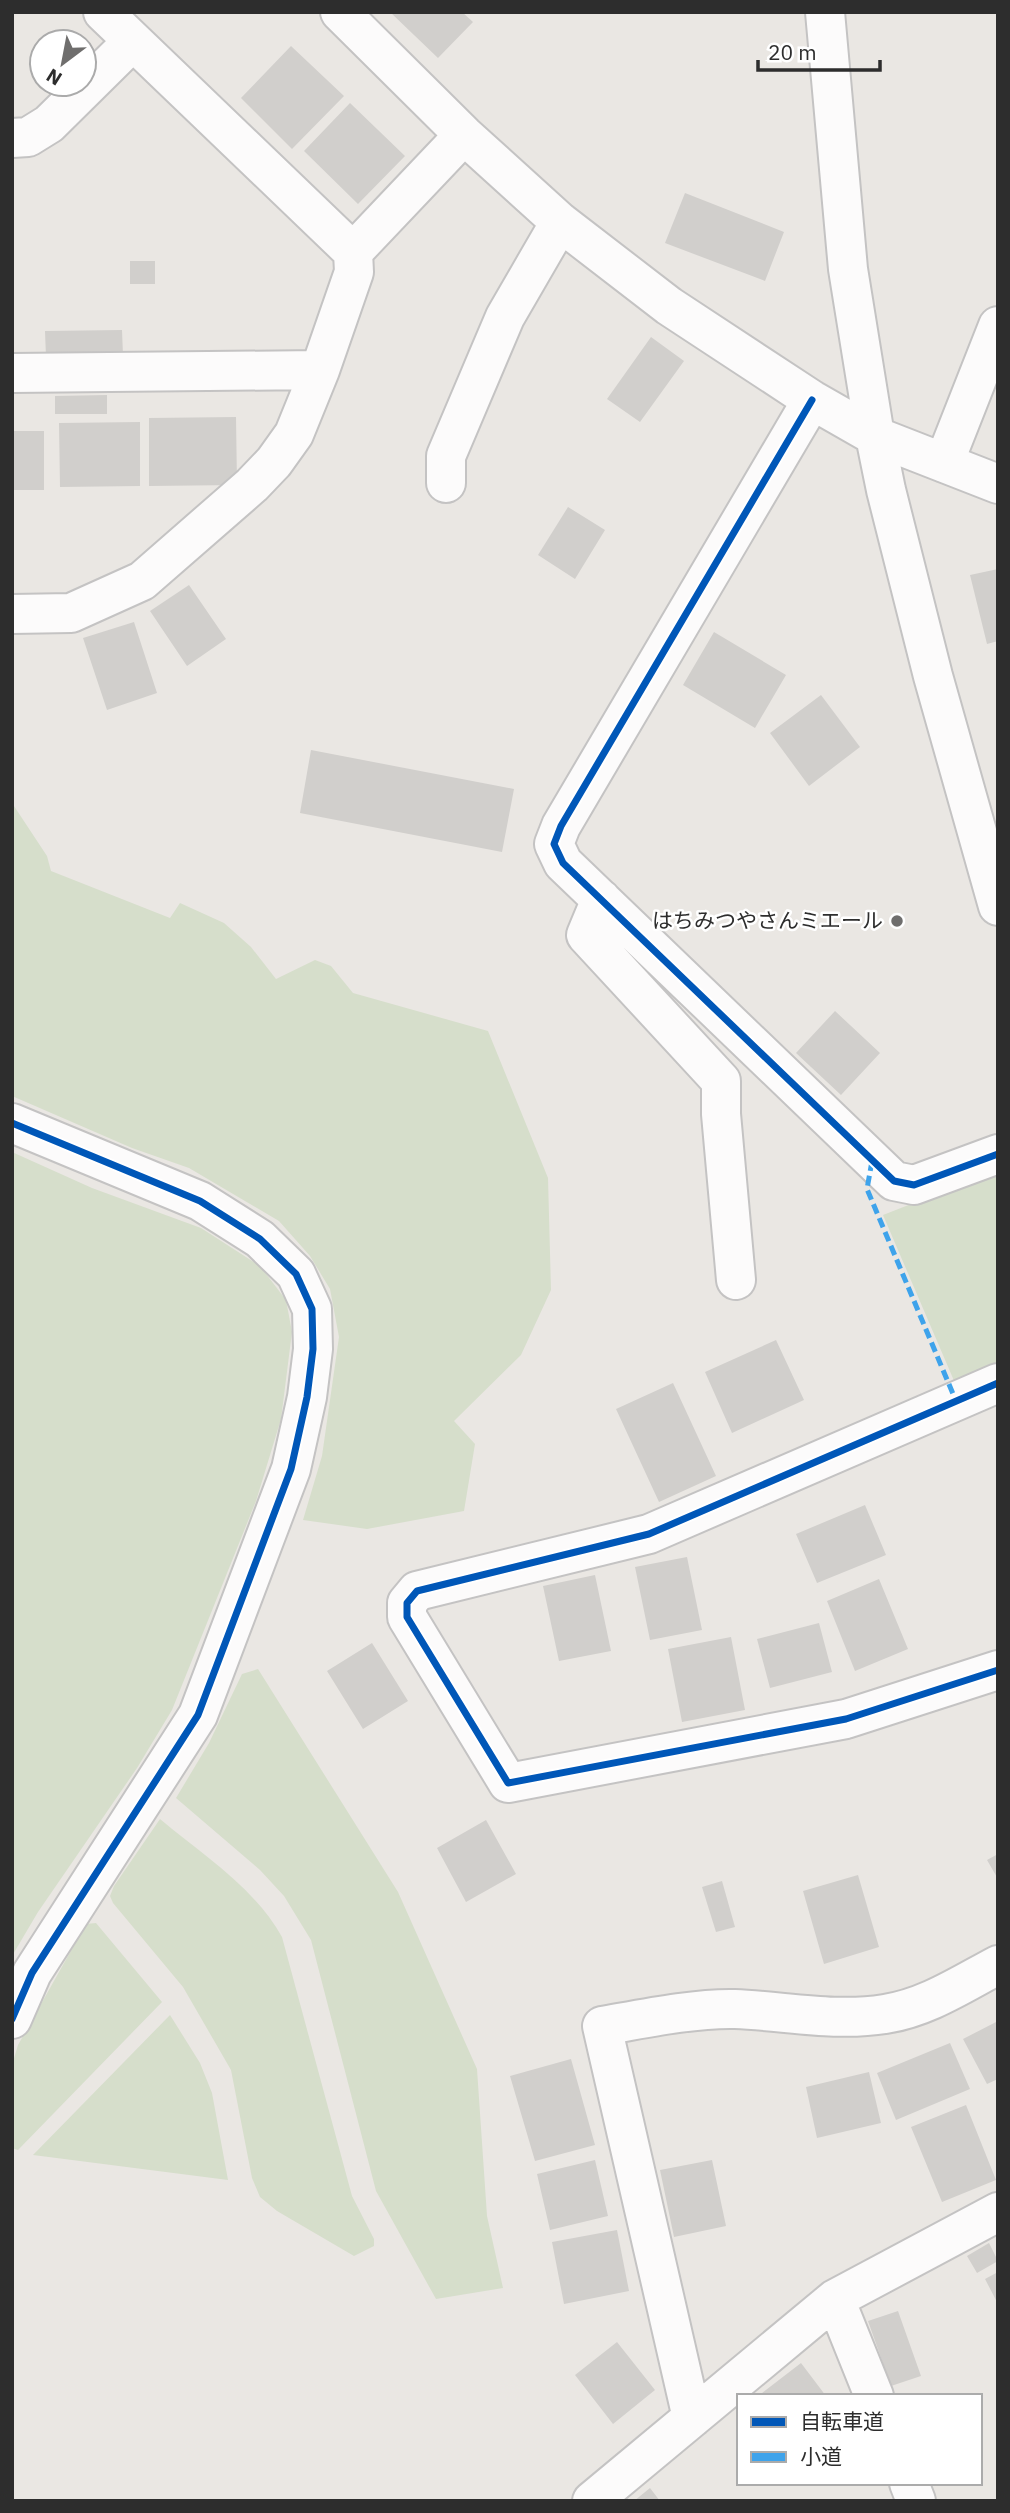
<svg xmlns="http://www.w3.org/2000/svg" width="1010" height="2513" font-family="'IBM Plex Sans','Noto Sans JP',sans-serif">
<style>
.cemetery{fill:#d6decb}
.building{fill:#d1cfcc}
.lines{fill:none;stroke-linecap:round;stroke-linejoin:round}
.minor-casing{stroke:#c4c3c3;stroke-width:42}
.minor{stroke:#fcfbfb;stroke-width:38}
.quiet{stroke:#3ea3eb;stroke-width:5;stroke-dasharray:10 5;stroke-linecap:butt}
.cycleway-casing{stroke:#fff;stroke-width:11}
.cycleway{stroke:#0057b8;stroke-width:7}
.poi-dot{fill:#6f6e6d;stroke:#fff;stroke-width:2.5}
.labels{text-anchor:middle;stroke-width:5;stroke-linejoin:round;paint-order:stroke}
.poi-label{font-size:21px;fill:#2d2d2d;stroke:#fff;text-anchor:end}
</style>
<rect width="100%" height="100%" fill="#eae7e3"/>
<path class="cemetery" d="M 12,803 L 47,856 L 51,871 L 170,918 L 180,903 L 224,923 L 251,947 L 276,979 L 315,960 L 331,966 L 353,993 L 488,1031 L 548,1178 L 551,1290 L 521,1355 L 454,1421 L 475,1444 L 464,1511 L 367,1529 L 303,1520 L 322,1456 L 339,1337 L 330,1289 L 310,1256 L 279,1221 L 189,1168 L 132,1148 L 12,1096 Z
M 12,1152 L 92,1188 L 201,1228 L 260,1266 L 286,1300 L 292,1332 L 281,1419 L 256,1501 L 172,1710 L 137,1768 L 38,1912 L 12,1956 Z
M 998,1170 L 998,1364 L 955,1383 L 883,1215 Z
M 258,1669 L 398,1892 L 477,2069 L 487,2216 L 503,2288 L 436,2299 L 376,2191 L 311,1940 L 284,1896 L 260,1870 L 176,1798 L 209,1743 L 242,1674 Z
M 160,1819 C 203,1855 254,1887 282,1937 L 352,2196 L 374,2239 L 374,2246 L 354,2256 L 277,2211 L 260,2197 L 252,2178 L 231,2070 L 183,1987 L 113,1903 L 110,1896 L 114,1886 Z
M 96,1923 L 162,2002 L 18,2150 L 12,2148 L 12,2065 L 18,2045 L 86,1924 Z
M 170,2015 L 200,2063 L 212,2093 L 228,2180 L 33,2155 Z"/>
<path class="building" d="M 390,12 L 462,12 L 473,22 L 438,58 Z
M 291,46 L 344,96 L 292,149 L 241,98 Z
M 350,103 L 405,156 L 358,204 L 304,151 Z
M 685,193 L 784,232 L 765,281 L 665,243 Z
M 130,261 L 155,261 L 155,284 L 130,284 Z
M 122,330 L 123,356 L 46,357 L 45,331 Z
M 651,337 L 684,361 L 640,422 L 607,399 Z
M 107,395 L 107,414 L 55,414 L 55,396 Z
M 236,417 L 237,485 L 149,486 L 149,418 Z
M 140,422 L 140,486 L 60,487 L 59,423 Z
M 12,431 L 44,431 L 44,490 L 12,490 Z
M 568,507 L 605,530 L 575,579 L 538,555 Z
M 998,569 L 998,641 L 987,644 L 970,575 Z
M 189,585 L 226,639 L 187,666 L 150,611 Z
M 134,622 L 157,693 L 107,710 L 83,638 Z
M 714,632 L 786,675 L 755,728 L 683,685 Z
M 821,695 L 860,747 L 809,786 L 770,733 Z
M 311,750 L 514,789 L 502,852 L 300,813 Z
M 835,1011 L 880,1053 L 841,1095 L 796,1053 Z
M 776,1340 L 804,1400 L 732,1433 L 705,1372 Z
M 673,1383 L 716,1476 L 659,1502 L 616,1409 Z
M 865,1505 L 886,1555 L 817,1583 L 796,1534 Z
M 687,1557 L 702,1630 L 650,1640 L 635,1567 Z
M 595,1575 L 611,1651 L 559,1661 L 543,1586 Z
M 879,1579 L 908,1649 L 855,1671 L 827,1601 Z
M 819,1623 L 832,1672 L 770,1688 L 757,1639 Z
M 731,1637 L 745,1710 L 682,1722 L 668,1649 Z
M 372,1643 L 408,1701 L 363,1729 L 327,1671 Z
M 486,1820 L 516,1874 L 466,1902 L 437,1848 Z
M 998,1854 L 998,1879 L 987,1860 Z
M 858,1875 L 879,1947 L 824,1964 L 803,1891 Z
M 722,1881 L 735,1927 L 716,1932 L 702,1887 Z
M 998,2021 L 998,2079 L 987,2084 L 963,2039 Z
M 950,2043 L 970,2089 L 896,2120 L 877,2073 Z
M 571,2059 L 595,2145 L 535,2161 L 510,2076 Z
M 869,2072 L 881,2123 L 817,2138 L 806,2087 Z
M 966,2105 L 996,2180 L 942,2202 L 911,2127 Z
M 595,2160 L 608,2216 L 550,2230 L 537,2174 Z
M 712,2160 L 726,2226 L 674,2237 L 660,2170 Z
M 617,2230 L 629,2291 L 564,2304 L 552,2242 Z
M 989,2243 L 998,2261 L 977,2273 L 967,2256 Z
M 998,2272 L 998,2304 L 985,2279 Z
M 898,2311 L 921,2376 L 891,2386 L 868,2321 Z
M 617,2342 L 655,2390 L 613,2424 L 575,2375 Z
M 801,2363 L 826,2396 L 758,2396 Z
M 650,2488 L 660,2501 L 634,2501 Z"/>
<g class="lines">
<g class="minor-casing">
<path id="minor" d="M 340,12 L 464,135 L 560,222 L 669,306 L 812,400 L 875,436 L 998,484
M 825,12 L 848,269 L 875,436 L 886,490 L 933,676 L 998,906
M 12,138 L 28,137 L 49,124 L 133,41
M 353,252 L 464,135
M 12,373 L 320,370
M 812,400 L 561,826 L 554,844 L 563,863 L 894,1181 L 914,1185 L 998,1154
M 944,463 L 998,326
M 446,483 L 446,456 L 505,317 L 560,222
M 12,614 L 71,613 L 142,581 L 252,485 L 274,462 L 294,434 L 320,370 L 354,272 L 353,252 L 103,12
M 601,899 L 586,935 L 721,1081 L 721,1114 L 736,1280
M 12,1123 L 200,1201 L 260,1239 L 296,1274 L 312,1309 L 313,1349 L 307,1397 L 291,1469 L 198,1715 L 32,1973 L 12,2019
M 998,1383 L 649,1534 L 417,1591 L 407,1603 L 407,1617 L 508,1783 L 846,1719 L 998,1670
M 835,2299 L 874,2396
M 692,2418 L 602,2026 C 642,2019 695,2008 735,2009 C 785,2011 835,2022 885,2014 C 926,2008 962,1984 998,1965
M 909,2483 L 916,2501
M 592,2501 L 835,2299 L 998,2212"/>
</g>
<use href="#minor" class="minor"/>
<path class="quiet" d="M 872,1161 L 867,1189 L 956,1401"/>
<g class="cycleway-casing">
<path id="cycleway" d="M 812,400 L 561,826 L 554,844 L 563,863 L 894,1181 L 914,1185 L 998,1154
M 12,1123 L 200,1201 L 260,1239 L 296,1274 L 312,1309 L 313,1349 L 307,1397 L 291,1469 L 198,1715 L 32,1973 L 12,2019
M 998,1383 L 649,1534 L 417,1591 L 407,1603 L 407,1617 L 508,1783 L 846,1719 L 998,1670"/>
</g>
<use href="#cycleway" class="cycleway"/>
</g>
<circle class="poi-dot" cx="897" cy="921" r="7"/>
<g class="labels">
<g class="poi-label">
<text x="883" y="928">はちみつやさんミエール</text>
</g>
</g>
<rect width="1010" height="2513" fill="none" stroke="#2d2d2d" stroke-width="28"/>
<rect x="737" y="2394" width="245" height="91" fill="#ffffff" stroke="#ababab" stroke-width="2"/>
<rect x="751" y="2417" width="35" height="10" fill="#0057b8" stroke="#ababab" stroke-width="2"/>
<text x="800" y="2429" font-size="21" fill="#2d2d2d">自転車道</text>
<rect x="751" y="2452" width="35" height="10" fill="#3ea3eb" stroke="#ababab" stroke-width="2"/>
<text x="800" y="2464" font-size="21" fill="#2d2d2d">小道</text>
<g transform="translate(63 63) rotate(212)"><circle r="33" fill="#ffffff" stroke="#ababab" stroke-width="2"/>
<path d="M0-5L12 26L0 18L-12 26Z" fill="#6f6e6d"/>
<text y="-10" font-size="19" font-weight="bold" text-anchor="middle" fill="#2d2d2d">N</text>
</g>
<path d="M758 60v10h122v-10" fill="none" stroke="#2d2d2d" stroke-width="3.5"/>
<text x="768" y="60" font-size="21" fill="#2d2d2d" stroke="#ffffff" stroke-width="5" paint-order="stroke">20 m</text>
</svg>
